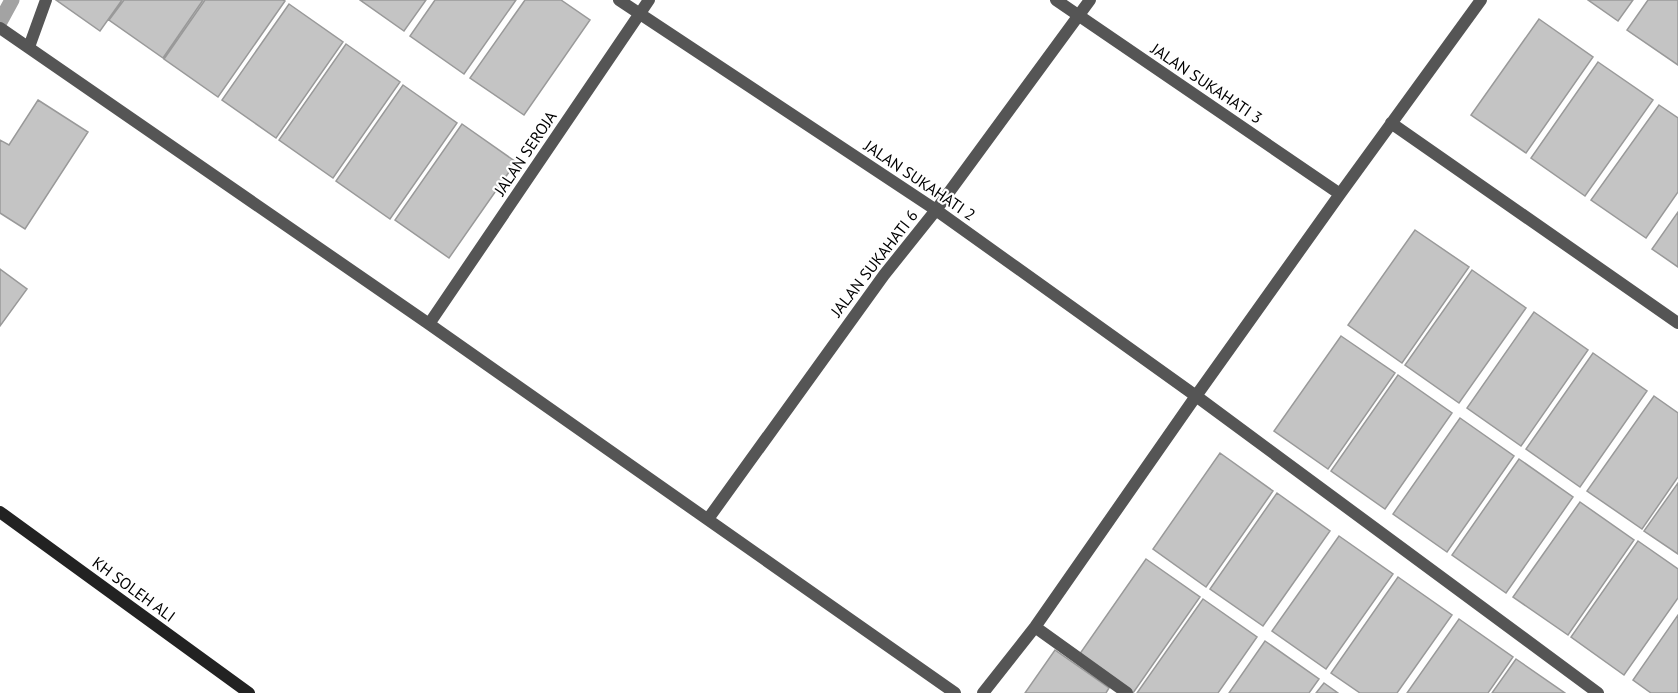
<svg xmlns="http://www.w3.org/2000/svg" width="1678" height="693" font-family="'PT Sans',sans-serif">
<style>
.lines{fill:none;stroke-linecap:round;stroke-linejoin:round}
.stream{stroke:#a3a3a3;stroke-width:15}
.building{fill:#c4c4c4;stroke:#999;stroke-width:1.5}
.street{stroke:#555;stroke-width:12}
.secondary{stroke:#222;stroke-width:12}
.labels{text-anchor:middle;stroke-width:4.5;stroke-linejoin:round;paint-order:stroke}
.street-label{font-size:16px;fill:#000;stroke:#fff}
</style>
<rect width="100%" height="100%" fill="#fff"/>
<g class="lines">
<path class="stream" d="M 0,22 L 12,0"/>
</g>
<path class="building" d="M 56,0 L 122,0 L 100,31 Z
M 124,0 L 203,0 L 163,58 L 109,20 Z
M 205,0 L 283,0 L 285,1 L 218,97 L 164,59 Z
M 360,0 L 426,0 L 404,31 Z
M 435,0 L 516,0 L 464,74 L 410,36 Z
M 525,0 L 561,0 L 590,20 L 524,115 L 470,78 Z
M 1588,0 L 1633,0 L 1618,21 Z
M 1648,0 L 1678,0 L 1678,65 L 1627,30 Z
M 289,4 L 343,42 L 276,138 L 222,100 Z
M 1539,19 L 1593,57 L 1526,153 L 1471,115 Z
M 346,44 L 400,82 L 333,178 L 279,140 Z
M 1598,62 L 1653,100 L 1585,196 L 1531,158 Z
M 403,85 L 457,123 L 390,219 L 336,181 Z
M 38,100 L 88,132 L 25,229 L 0,213 L 0,140 L 9,145 Z
M 1659,105 L 1678,118 L 1678,192 L 1646,238 L 1591,200 Z
M 462,124 L 516,162 L 449,258 L 395,220 Z
M 1678,212 L 1678,267 L 1652,249 Z
M 1415,230 L 1469,267 L 1402,363 L 1348,325 Z
M 0,269 L 27,289 L 0,326 Z
M 1472,270 L 1526,308 L 1459,403 L 1405,365 Z
M 1534,312 L 1588,350 L 1521,446 L 1467,408 Z
M 1341,336 L 1395,373 L 1328,469 L 1274,431 Z
M 1593,353 L 1647,391 L 1580,487 L 1526,449 Z
M 1398,375 L 1452,413 L 1385,509 L 1331,471 Z
M 1654,396 L 1678,413 L 1678,477 L 1642,529 L 1587,491 Z
M 1460,418 L 1514,456 L 1447,552 L 1393,514 Z
M 1220,453 L 1273,491 L 1206,587 L 1153,549 Z
M 1519,459 L 1573,497 L 1506,593 L 1452,555 Z
M 1678,483 L 1678,554 L 1644,531 Z
M 1277,493 L 1330,531 L 1263,626 L 1210,589 Z
M 1580,502 L 1634,540 L 1568,635 L 1513,597 Z
M 1339,536 L 1393,574 L 1326,669 L 1272,631 Z
M 1638,541 L 1678,569 L 1678,598 L 1624,675 L 1571,637 Z
M 1146,559 L 1200,597 L 1133,693 L 1079,655 Z
M 1398,577 L 1452,615 L 1397,693 L 1360,693 L 1331,673 Z
M 1203,599 L 1257,637 L 1218,693 L 1137,693 Z
M 1678,615 L 1678,693 L 1651,693 L 1633,680 Z
M 1459,619 L 1513,657 L 1488,693 L 1407,693 Z
M 1265,641 L 1319,679 L 1309,693 L 1229,693 Z
M 1055,650 L 1109,688 L 1106,693 L 1025,693 Z
M 1516,659 L 1565,693 L 1492,693 Z
M 1324,683 L 1338,693 L 1316,693 Z"/>
<g class="lines">
<path class="street" d="M 619,0 L 936,210 L 1196,396 L 1598,693
M 1056,0 L 1340,194
M 0,28 L 429,324 L 955,693
M 29,47 L 46,0
M 1391,123 L 1678,323
M 429,324 L 649,0
M 708,519 L 884,275 L 936,210 L 1090,0
M 1035,627 L 1127,693
M 983,693 L 1035,627 L 1196,396 L 1340,194 L 1481,0"/>
<path class="secondary" d="M 0,512 L 249,693"/>
</g>
<g class="labels">
<g class="street-label">
<text transform="translate(1207 83) rotate(34)" y="6">JALAN SUKAHATI 3</text>
<text transform="translate(525 153) rotate(-56)" y="6">JALAN SEROJA</text>
<text transform="translate(920 180) rotate(34)" y="6">JALAN SUKAHATI 2</text>
<text transform="translate(874 263) rotate(-52)" y="6">JALAN SUKAHATI 6</text>
<text transform="translate(134 589) rotate(36)" y="6">KH SOLEH ALI</text>
</g>
</g>
</svg>
